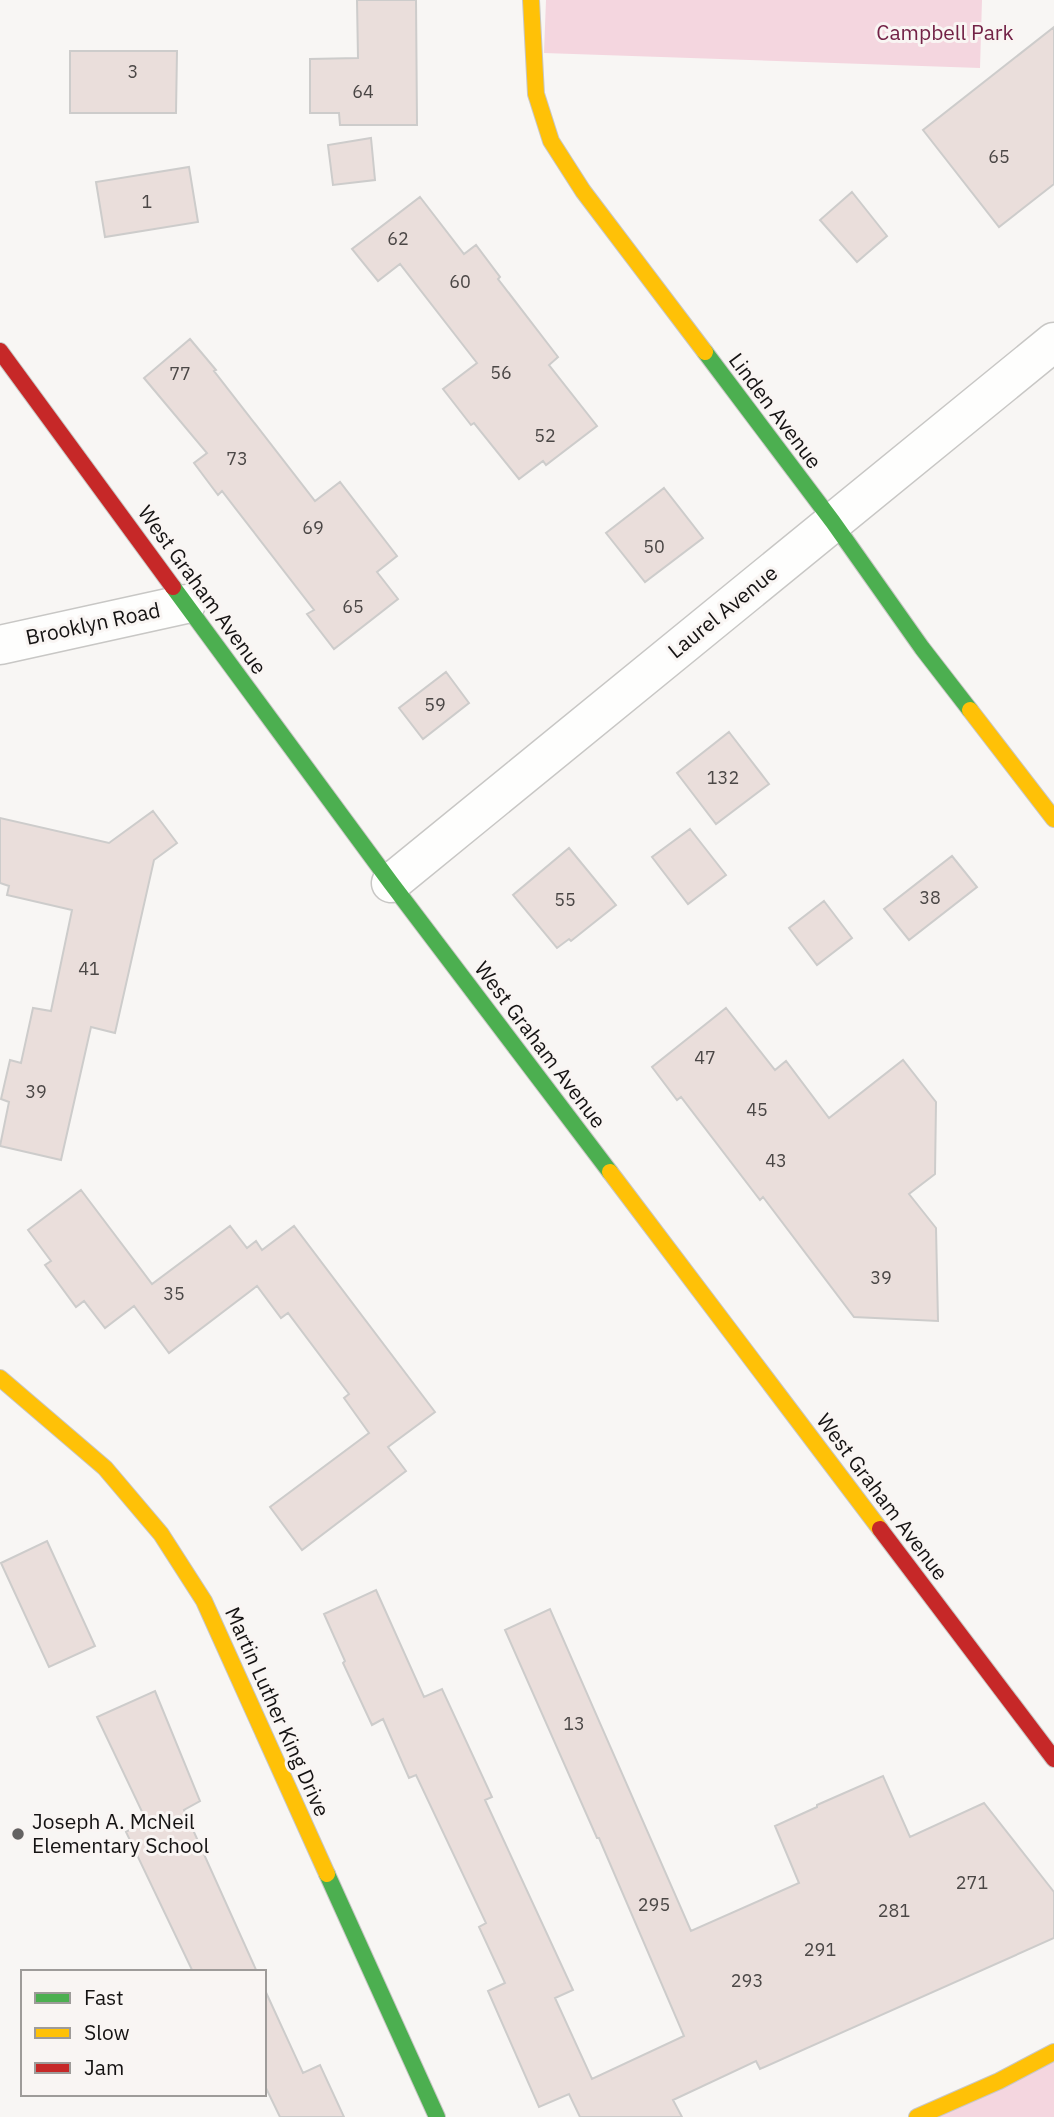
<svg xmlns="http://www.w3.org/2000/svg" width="1054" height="2117" font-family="'IBM Plex Sans',sans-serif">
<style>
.green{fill:#f4d6df}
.building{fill:#eadedb;stroke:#cdcccb;stroke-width:2}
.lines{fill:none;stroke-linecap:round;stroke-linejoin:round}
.street-casing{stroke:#c8c7c5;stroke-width:41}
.fast-casing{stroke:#c8c7c5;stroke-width:18}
.slow-casing{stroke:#c8c7c5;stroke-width:18}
.jam-casing{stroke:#c8c7c5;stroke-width:18}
.street{stroke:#fefefd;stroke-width:38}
.fast{stroke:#4caf50;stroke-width:16}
.slow{stroke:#ffc107;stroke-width:16}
.jam{stroke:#c62828;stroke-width:16}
.poi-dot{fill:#646262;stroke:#f9f5f3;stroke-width:2.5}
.labels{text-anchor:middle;stroke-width:6;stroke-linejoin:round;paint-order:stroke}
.number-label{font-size:18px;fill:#4b4746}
.park-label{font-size:21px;fill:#732347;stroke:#f9f5f3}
.street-label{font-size:21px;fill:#151313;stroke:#f9f5f3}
.poi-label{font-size:21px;fill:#151313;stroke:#f9f5f3;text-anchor:start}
</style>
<rect width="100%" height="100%" fill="#f8f6f4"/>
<path class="green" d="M 546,0 L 982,0 L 980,68 L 544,53 Z
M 1054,2052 L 1054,2117 L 918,2117 Z"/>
<path class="building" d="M 357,0 L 416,0 L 417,125 L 340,125 L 339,113 L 310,113 L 310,59 L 358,58 Z
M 1054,27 L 1054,184 L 999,227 L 923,130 Z
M 70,51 L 177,51 L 176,113 L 70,113 Z
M 371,138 L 375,180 L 333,185 L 328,145 Z
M 189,167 L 198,222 L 105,237 L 96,182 Z
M 852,192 L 887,236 L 857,262 L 820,220 Z
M 420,197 L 464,254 L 476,245 L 500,277 L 498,279 L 558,357 L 549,365 L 597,426 L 546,465 L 543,461 L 519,479 L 474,423 L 471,425 L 443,389 L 477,363 L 400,264 L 378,281 L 352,249 Z
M 190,339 L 216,370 L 214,371 L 315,501 L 340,482 L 397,556 L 377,572 L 398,599 L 334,649 L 307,614 L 314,610 L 222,491 L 218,495 L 194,463 L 207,453 L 144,378 Z
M 664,488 L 703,538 L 645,582 L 606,533 Z
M 446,672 L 469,703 L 423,739 L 399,708 Z
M 729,732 L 769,784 L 716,824 L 677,773 Z
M 153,811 L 177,843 L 154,860 L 115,1033 L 91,1027 L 61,1160 L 0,1146 L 9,1102 L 1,1099 L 10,1060 L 21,1063 L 33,1008 L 51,1011 L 72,910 L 7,895 L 9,886 L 0,883 L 0,818 L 109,843 Z
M 690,829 L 726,875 L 688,904 L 652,857 Z
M 569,848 L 616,905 L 571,941 L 569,939 L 557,948 L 513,895 Z
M 952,856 L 977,887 L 909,940 L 884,909 Z
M 824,901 L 852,938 L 817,965 L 789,928 Z
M 726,1008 L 775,1070 L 786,1061 L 829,1118 L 903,1060 L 936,1102 L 935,1174 L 909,1194 L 936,1228 L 938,1321 L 854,1317 L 763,1197 L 760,1200 L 681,1097 L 677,1100 L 652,1067 Z
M 81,1190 L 152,1284 L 230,1226 L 247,1248 L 256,1241 L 262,1250 L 294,1226 L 435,1412 L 388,1447 L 406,1471 L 302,1550 L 270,1507 L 369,1433 L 344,1398 L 349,1394 L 288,1313 L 281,1318 L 257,1286 L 169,1353 L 134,1306 L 105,1328 L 84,1301 L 76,1307 L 45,1265 L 51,1261 L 28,1230 Z
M 47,1541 L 95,1646 L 49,1667 L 1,1563 Z
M 376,1590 L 424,1697 L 442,1689 L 492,1797 L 485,1800 L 573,1990 L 555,1998 L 592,2079 L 684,2036 L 599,1838 L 597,1838 L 505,1630 L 550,1609 L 691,1931 L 799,1883 L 775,1826 L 817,1807 L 817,1805 L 883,1776 L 910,1837 L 984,1803 L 1054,1892 L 1054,1938 L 760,2069 L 756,2061 L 673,2100 L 682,2117 L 580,2117 L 569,2094 L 539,2107 L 488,1991 L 505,1983 L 479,1927 L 486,1923 L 416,1775 L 409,1778 L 383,1719 L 372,1725 L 343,1663 L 345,1661 L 324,1614 Z
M 155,1691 L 200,1801 L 184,1810 L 257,1972 L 193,1972 L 126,1832 L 146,1820 L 97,1717 Z
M 264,1988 L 303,2073 L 320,2065 L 344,2117 L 280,2117 L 264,2084 Z"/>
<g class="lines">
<g class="street-casing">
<path id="street" d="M 0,645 L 186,604
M 391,883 L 1054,342"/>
</g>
<g class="fast-casing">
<path id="fast" d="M 705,352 L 833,522 L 922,648 L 970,710
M 173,587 L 391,883 L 610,1172
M 327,1874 L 437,2117"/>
</g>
<g class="slow-casing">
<path id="slow" d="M 531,0 L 536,94 L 551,141 L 583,191 L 705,352
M 970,710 L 1054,819
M 610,1172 L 880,1529
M 0,1378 L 105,1468 L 161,1534 L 204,1601 L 327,1874
M 917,2117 L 999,2081 L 1054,2052"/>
</g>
<g class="jam-casing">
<path id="jam" d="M 0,351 L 173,587
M 880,1529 L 1054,1759"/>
</g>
<use href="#street" class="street"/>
<use href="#fast" class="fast"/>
<use href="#slow" class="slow"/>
<use href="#jam" class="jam"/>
</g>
<circle class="poi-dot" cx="18" cy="1834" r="7"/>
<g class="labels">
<g class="number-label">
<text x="133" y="78">3</text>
<text x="363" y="98">64</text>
<text x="999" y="163">65</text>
<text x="147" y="208">1</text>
<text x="398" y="245">62</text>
<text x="460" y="288">60</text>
<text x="501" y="379">56</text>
<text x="180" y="380">77</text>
<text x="545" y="442">52</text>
<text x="237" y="465">73</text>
<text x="313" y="534">69</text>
<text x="654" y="553">50</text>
<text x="353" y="613">65</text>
<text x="435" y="711">59</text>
<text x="723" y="784">132</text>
<text x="930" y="904">38</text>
<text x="565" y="906">55</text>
<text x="89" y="975">41</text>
<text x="705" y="1064">47</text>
<text x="36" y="1098">39</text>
<text x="757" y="1116">45</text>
<text x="776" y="1167">43</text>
<text x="881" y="1284">39</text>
<text x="174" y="1300">35</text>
<text x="574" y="1730">13</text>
<text x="972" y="1889">271</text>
<text x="654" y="1911">295</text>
<text x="894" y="1917">281</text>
<text x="820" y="1956">291</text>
<text x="747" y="1987">293</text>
</g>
<g class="park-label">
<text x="945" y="40">Campbell Park</text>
</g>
<g class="street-label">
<text transform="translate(775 411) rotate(53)" y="7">Linden Avenue</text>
<text transform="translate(202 590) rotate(54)" y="7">West Graham Avenue</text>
<text transform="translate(723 612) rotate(-39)" y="7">Laurel Avenue</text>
<text transform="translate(93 624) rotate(-12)" y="7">Brooklyn Road</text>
<text transform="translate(540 1045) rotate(53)" y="7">West Graham Avenue</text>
<text transform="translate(882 1497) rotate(53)" y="7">West Graham Avenue</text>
<text transform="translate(277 1712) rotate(66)" y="7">Martin Luther King Drive</text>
</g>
<g class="poi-label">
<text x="32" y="1829">Joseph A. McNeil<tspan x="32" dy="24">Elementary School</tspan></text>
</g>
</g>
<rect x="21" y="1970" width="245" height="126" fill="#f9f5f3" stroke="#9e9b99" stroke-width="2"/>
<rect x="35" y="1993" width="35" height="10" fill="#4caf50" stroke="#9e9b99" stroke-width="2"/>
<text x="84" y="2005" font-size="21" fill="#151313">Fast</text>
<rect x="35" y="2028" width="35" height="10" fill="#ffc107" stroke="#9e9b99" stroke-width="2"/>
<text x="84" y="2040" font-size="21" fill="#151313">Slow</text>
<rect x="35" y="2063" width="35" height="10" fill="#c62828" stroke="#9e9b99" stroke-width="2"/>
<text x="84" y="2075" font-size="21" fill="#151313">Jam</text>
</svg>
